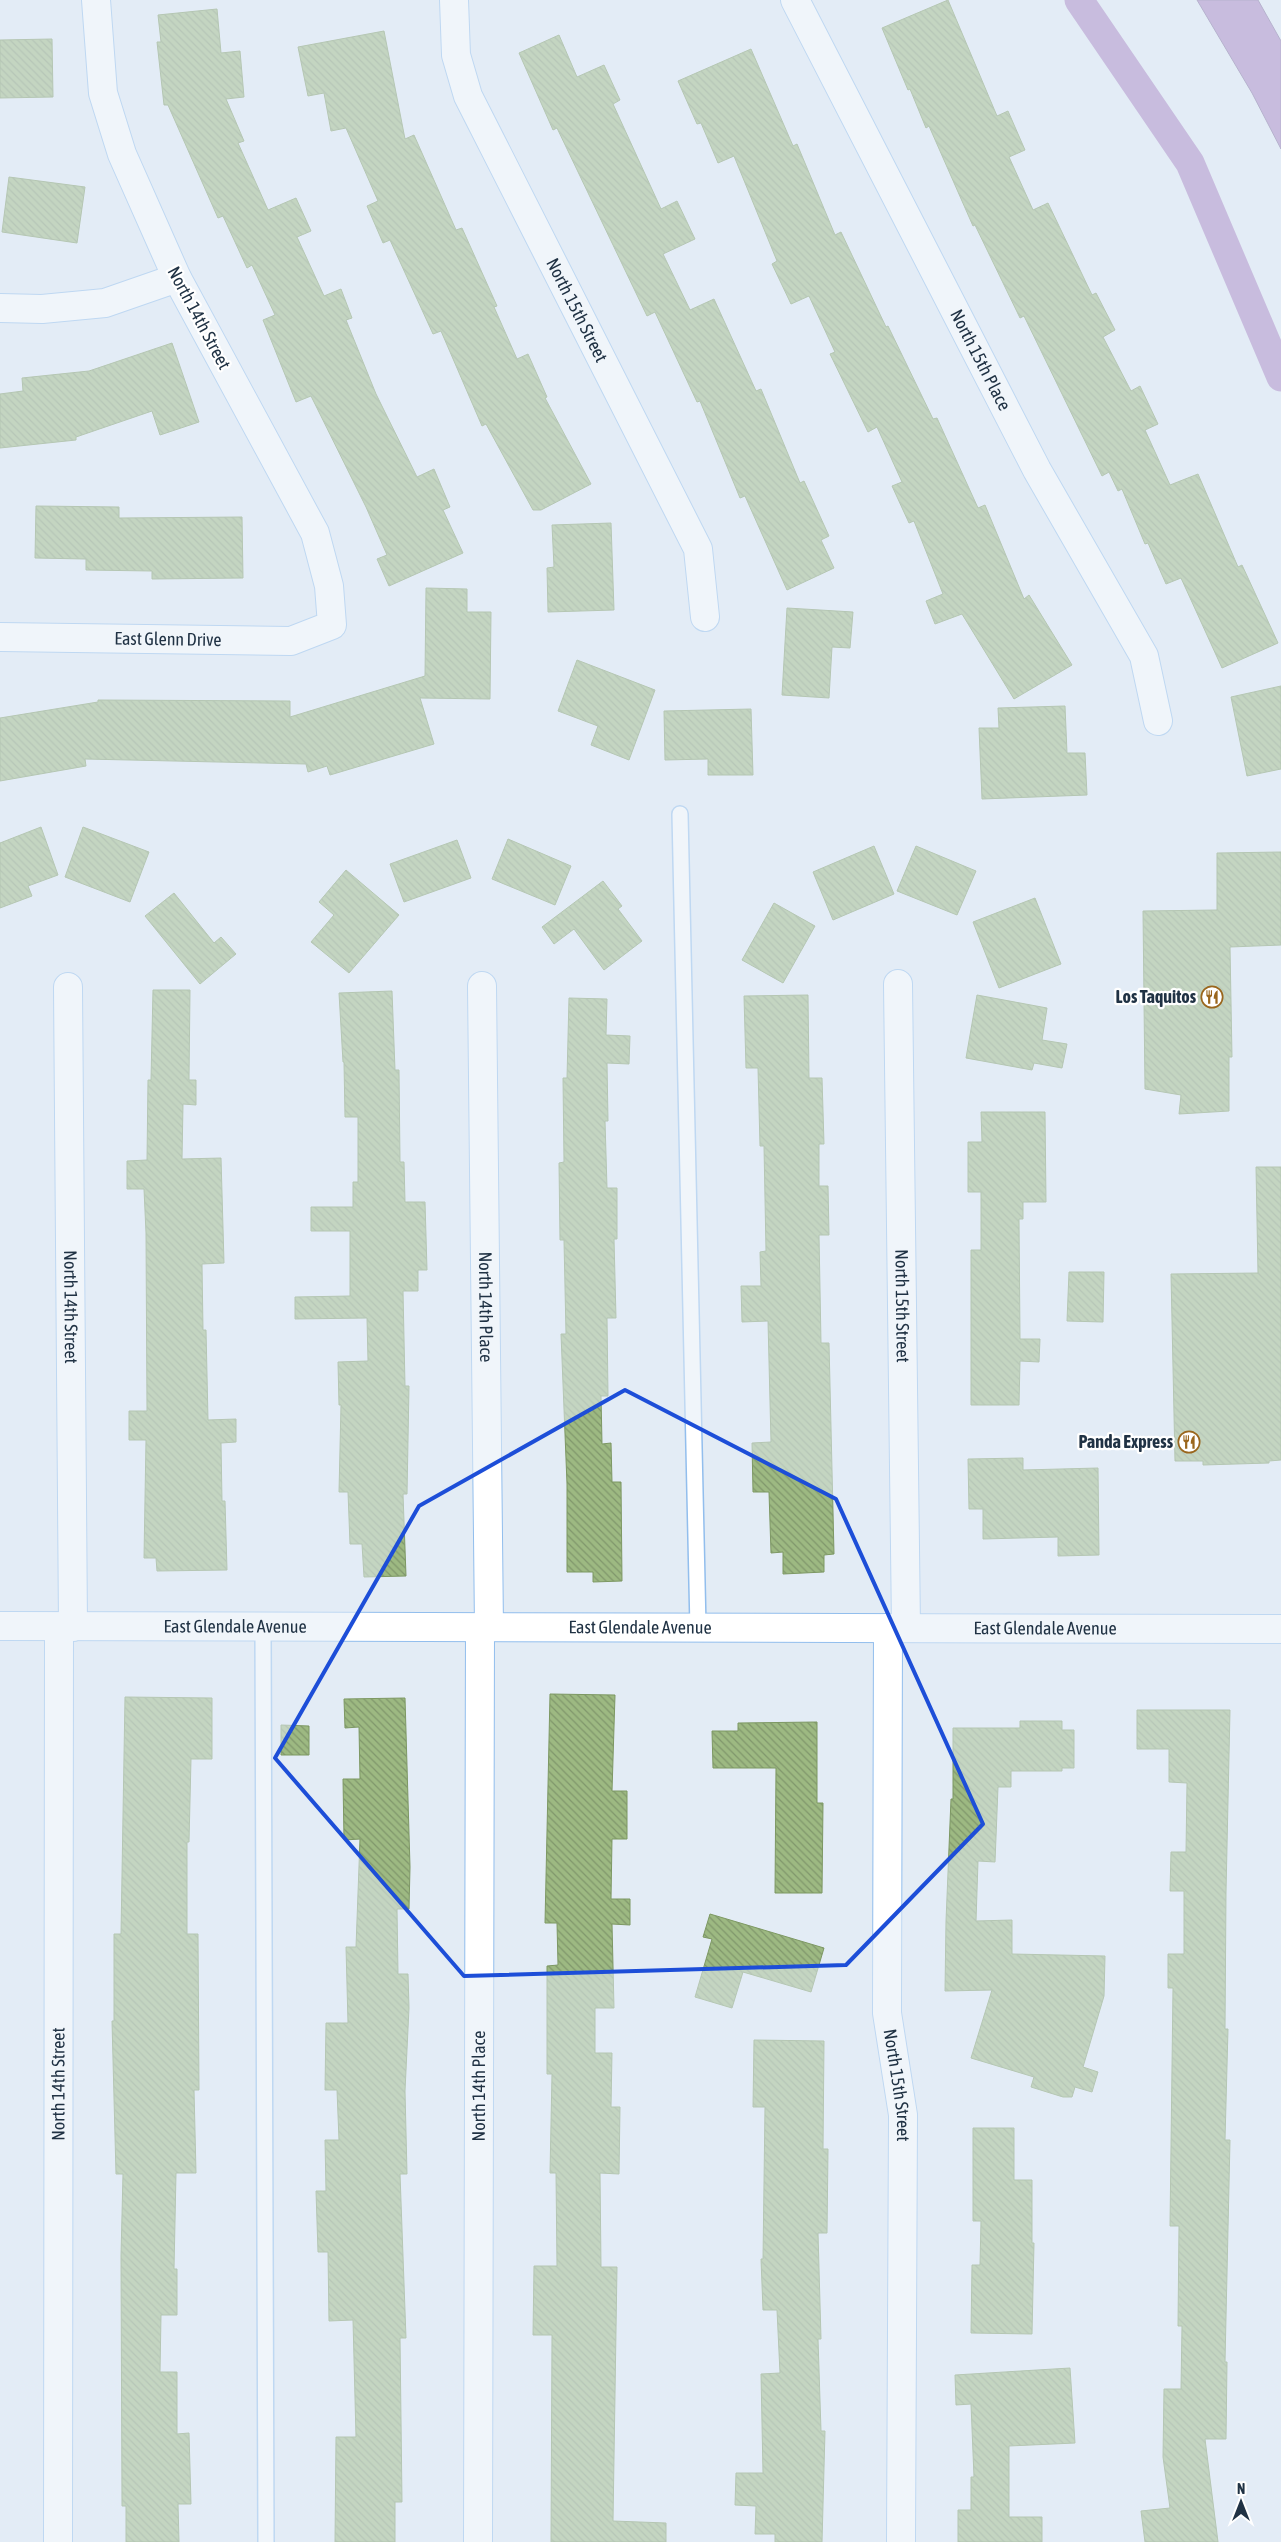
<svg xmlns="http://www.w3.org/2000/svg" width="1281" height="2542" font-family="'Asap Condensed',sans-serif">
<style>
.water{fill:#a782c2;stroke:#7e6a9c}
.lines{fill:none;stroke-linecap:round;stroke-linejoin:round}
.canal{stroke:#a782c2;stroke-width:29}
.building{fill:url(#building-back-hatch);stroke:#7d9863}
.lane-casing{stroke:#92beed;stroke-width:18}
.street-casing{stroke:#92beed;stroke-width:30}
.secondary-casing{stroke:#92beed;stroke-width:30}
.lane{stroke:#fff;stroke-width:15}
.street{stroke:#fff;stroke-width:28}
.secondary{stroke:#fff;stroke-width:28}
.marked{fill:none;stroke:#1d4ed8;stroke-width:4;stroke-linejoin:round}
.labels{text-anchor:middle;stroke-width:4.5;stroke-linejoin:round;paint-order:stroke}
.street-label{font-size:18px;fill:#203244;stroke:#fff}
.poi-label{font-size:18px;font-weight:bold;fill:#203244;stroke:#fff;text-anchor:end}
</style>
<defs>
<pattern id="building-back-hatch" width="6" height="6" patternUnits="userSpaceOnUse" patternTransform="scale(1.25)"><rect width="6" height="6" fill="#9db982"/><path d="M-1 5l2 2M0 0l6 6M5-1l2 2" fill="none" stroke="#80976c"/></pattern>
</defs>
<rect width="100%" height="100%" fill="#e3ecf5"/>
<path class="water" d="M 1197,0 L 1258,0 L 1281,41 L 1281,149 L 1252,93 Z"/>
<g class="lines">
<path class="canal" d="M 1079,0 L 1190,163 L 1281,377"/>
</g>
<path class="building" d="M 948,0 L 997,116 L 1008,111 L 1025,150 L 1009,157 L 1033,210 L 1048,203 L 1092,295 L 1096,293 L 1115,330 L 1103,337 L 1131,391 L 1140,386 L 1158,424 L 1145,430 L 1170,485 L 1198,474 L 1238,567 L 1242,565 L 1278,643 L 1222,668 L 1181,578 L 1166,584 L 1148,543 L 1145,544 L 1122,489 L 1118,491 L 1109,472 L 1102,476 L 1024,316 L 1020,318 L 975,225 L 973,226 L 929,126 L 926,128 L 910,89 L 908,90 L 882,28 Z
M 217,9 L 221,53 L 240,51 L 244,97 L 226,99 L 244,141 L 238,143 L 268,210 L 296,198 L 311,231 L 297,237 L 324,296 L 341,289 L 352,318 L 346,320 L 376,394 L 417,477 L 434,469 L 450,507 L 443,510 L 463,553 L 389,586 L 377,559 L 387,555 L 366,507 L 311,396 L 296,402 L 263,320 L 275,315 L 252,265 L 247,268 L 223,216 L 218,218 L 168,105 L 164,105 L 157,42 L 161,42 L 158,15 Z
M 384,31 L 405,139 L 414,135 L 456,230 L 462,228 L 497,306 L 494,307 L 517,359 L 528,354 L 547,397 L 545,398 L 591,484 L 541,510 L 533,510 L 486,424 L 482,426 L 441,331 L 433,334 L 390,240 L 383,243 L 367,206 L 378,201 L 346,128 L 331,131 L 324,93 L 308,96 L 298,47 Z
M 559,35 L 577,77 L 604,65 L 620,100 L 613,104 L 661,209 L 677,201 L 695,239 L 663,254 L 690,310 L 714,299 L 756,391 L 761,389 L 800,483 L 804,481 L 829,536 L 821,540 L 834,568 L 787,590 L 745,496 L 740,498 L 700,401 L 697,402 L 655,312 L 647,316 L 557,128 L 553,130 L 519,53 Z
M 52,39 L 53,97 L 0,98 L 0,40 Z
M 751,49 L 793,146 L 797,144 L 835,235 L 841,232 L 886,327 L 888,326 L 933,419 L 937,418 L 978,508 L 985,505 L 1024,599 L 1029,595 L 1072,665 L 1014,699 L 962,614 L 935,624 L 926,601 L 943,594 L 914,521 L 909,523 L 892,486 L 902,482 L 877,427 L 868,432 L 830,354 L 835,352 L 809,296 L 791,304 L 772,264 L 777,261 L 734,156 L 718,163 L 701,123 L 697,124 L 678,81 Z
M 9,177 L 85,187 L 77,243 L 2,232 Z
M 172,343 L 199,422 L 160,435 L 152,411 L 76,437 L 76,440 L 0,448 L 0,394 L 23,391 L 22,378 L 89,371 Z
M 36,506 L 119,507 L 119,518 L 242,517 L 243,578 L 152,579 L 152,571 L 86,570 L 86,559 L 35,558 Z
M 611,523 L 614,610 L 548,612 L 547,568 L 554,567 L 552,525 Z
M 426,588 L 467,589 L 467,612 L 491,612 L 490,699 L 420,698 L 434,744 L 330,775 L 327,766 L 308,772 L 306,764 L 85,759 L 86,766 L 0,781 L 0,718 L 98,702 L 98,700 L 290,701 L 290,717 L 425,676 Z
M 787,608 L 853,612 L 850,648 L 832,647 L 829,698 L 782,695 Z
M 577,660 L 655,690 L 629,760 L 591,745 L 598,726 L 558,711 Z
M 1281,686 L 1281,769 L 1247,776 L 1231,697 Z
M 1065,706 L 1067,753 L 1085,753 L 1087,795 L 982,799 L 979,728 L 999,728 L 998,708 Z
M 751,709 L 753,775 L 708,775 L 708,759 L 665,760 L 664,711 Z
M 41,827 L 58,875 L 28,886 L 32,896 L 0,908 L 0,843 Z
M 83,827 L 149,852 L 130,902 L 65,877 Z
M 508,839 L 571,866 L 555,905 L 492,879 Z
M 457,840 L 471,878 L 404,902 L 390,864 Z
M 874,846 L 894,894 L 833,920 L 813,872 Z
M 916,846 L 976,871 L 957,915 L 897,891 Z
M 1281,852 L 1281,945 L 1230,947 L 1232,1057 L 1229,1057 L 1229,1111 L 1179,1114 L 1181,1095 L 1145,1089 L 1143,911 L 1217,910 L 1217,853 Z
M 346,870 L 399,915 L 349,973 L 311,942 L 334,915 L 319,902 Z
M 603,881 L 622,906 L 618,909 L 642,941 L 604,970 L 574,929 L 554,944 L 542,927 Z
M 174,893 L 214,943 L 221,937 L 236,954 L 200,984 L 145,916 Z
M 1035,898 L 1061,964 L 999,988 L 973,922 Z
M 774,903 L 815,926 L 783,983 L 742,960 Z
M 153,990 L 190,990 L 189,1080 L 196,1080 L 196,1105 L 183,1104 L 182,1159 L 221,1158 L 224,1263 L 202,1264 L 203,1330 L 206,1330 L 208,1420 L 236,1419 L 236,1442 L 221,1443 L 222,1501 L 225,1501 L 227,1570 L 157,1571 L 156,1558 L 144,1558 L 146,1440 L 129,1440 L 129,1411 L 147,1411 L 146,1233 L 144,1189 L 127,1189 L 127,1161 L 147,1160 L 148,1080 L 151,1080 Z
M 392,991 L 395,1070 L 399,1070 L 400,1162 L 404,1162 L 405,1202 L 425,1202 L 427,1270 L 418,1270 L 418,1291 L 403,1291 L 405,1386 L 409,1386 L 407,1494 L 403,1494 L 406,1576 L 364,1577 L 362,1544 L 350,1544 L 348,1492 L 339,1492 L 341,1405 L 339,1405 L 338,1362 L 368,1361 L 367,1318 L 295,1319 L 295,1297 L 350,1296 L 350,1231 L 311,1231 L 311,1207 L 353,1207 L 353,1182 L 358,1182 L 358,1117 L 345,1117 L 344,1062 L 343,1062 L 339,993 Z
M 808,995 L 809,1078 L 822,1078 L 824,1144 L 819,1144 L 819,1186 L 828,1186 L 829,1235 L 819,1235 L 821,1343 L 829,1343 L 834,1554 L 824,1555 L 824,1572 L 783,1574 L 783,1552 L 771,1553 L 769,1492 L 753,1492 L 752,1443 L 771,1442 L 768,1321 L 742,1322 L 741,1286 L 761,1286 L 760,1252 L 766,1251 L 764,1146 L 760,1146 L 758,1068 L 746,1068 L 744,996 Z
M 977,995 L 1047,1008 L 1042,1040 L 1067,1044 L 1062,1068 L 1034,1063 L 1032,1070 L 966,1058 Z
M 569,998 L 607,999 L 606,1035 L 630,1036 L 629,1064 L 607,1063 L 608,1121 L 605,1121 L 607,1188 L 617,1188 L 617,1239 L 614,1239 L 616,1318 L 607,1318 L 608,1396 L 601,1396 L 602,1444 L 611,1443 L 612,1482 L 621,1482 L 622,1581 L 593,1582 L 593,1572 L 567,1572 L 567,1484 L 561,1334 L 566,1334 L 564,1240 L 560,1240 L 559,1163 L 564,1162 L 563,1078 L 567,1078 Z
M 981,1112 L 1045,1112 L 1046,1202 L 1023,1202 L 1023,1219 L 1019,1219 L 1020,1339 L 1040,1339 L 1039,1362 L 1020,1361 L 1019,1405 L 971,1405 L 971,1250 L 981,1250 L 981,1192 L 968,1192 L 968,1142 L 982,1142 Z
M 1256,1167 L 1281,1167 L 1281,1460 L 1269,1461 L 1269,1463 L 1203,1465 L 1203,1461 L 1175,1461 L 1171,1274 L 1258,1273 Z
M 1069,1272 L 1104,1272 L 1103,1322 L 1067,1321 Z
M 1023,1458 L 1023,1470 L 1098,1468 L 1099,1555 L 1058,1556 L 1058,1537 L 983,1539 L 983,1509 L 969,1509 L 968,1459 Z
M 550,1694 L 615,1695 L 612,1791 L 627,1791 L 627,1839 L 612,1839 L 611,1899 L 630,1899 L 630,1925 L 612,1924 L 614,2008 L 595,2008 L 595,2053 L 612,2053 L 611,2107 L 620,2107 L 619,2174 L 600,2173 L 601,2267 L 617,2267 L 613,2521 L 666,2523 L 666,2542 L 551,2542 L 552,2335 L 533,2335 L 534,2266 L 557,2266 L 556,2173 L 550,2173 L 552,2074 L 547,2074 L 547,1966 L 558,1965 L 557,1923 L 545,1923 Z
M 125,1697 L 212,1698 L 212,1759 L 191,1759 L 189,1842 L 187,1842 L 187,1934 L 198,1934 L 199,2090 L 194,2090 L 196,2173 L 176,2173 L 174,2269 L 177,2269 L 177,2315 L 161,2315 L 160,2372 L 177,2372 L 177,2434 L 189,2433 L 191,2504 L 178,2504 L 179,2542 L 126,2542 L 126,2506 L 122,2506 L 121,2256 L 123,2174 L 116,2174 L 112,2021 L 114,2021 L 114,1934 L 121,1934 Z
M 405,1698 L 410,1867 L 409,1909 L 397,1909 L 398,1974 L 408,1974 L 409,2008 L 405,2091 L 407,2174 L 400,2174 L 406,2338 L 400,2338 L 402,2502 L 395,2502 L 395,2542 L 335,2542 L 336,2437 L 356,2437 L 353,2320 L 329,2321 L 328,2252 L 318,2252 L 316,2191 L 326,2191 L 325,2140 L 339,2140 L 337,2090 L 325,2090 L 326,2023 L 348,2023 L 346,1947 L 356,1947 L 360,1839 L 344,1840 L 343,1779 L 360,1779 L 359,1727 L 345,1728 L 344,1699 Z
M 1137,1710 L 1230,1710 L 1226,1892 L 1225,2029 L 1228,2029 L 1225,2140 L 1230,2140 L 1225,2362 L 1227,2362 L 1226,2439 L 1205,2439 L 1218,2542 L 1145,2542 L 1141,2511 L 1170,2508 L 1163,2457 L 1164,2389 L 1181,2389 L 1182,2326 L 1178,2326 L 1179,2226 L 1170,2226 L 1173,1988 L 1168,1988 L 1168,1954 L 1184,1954 L 1184,1891 L 1170,1891 L 1171,1852 L 1186,1852 L 1187,1783 L 1169,1782 L 1169,1749 L 1137,1749 Z
M 1020,1721 L 1062,1721 L 1062,1730 L 1074,1730 L 1074,1768 L 1062,1768 L 1062,1771 L 1011,1771 L 1011,1787 L 998,1787 L 995,1862 L 978,1861 L 976,1921 L 1012,1920 L 1012,1954 L 1105,1956 L 1104,1996 L 1083,2067 L 1098,2072 L 1092,2092 L 1075,2087 L 1072,2097 L 1063,2097 L 1031,2087 L 1034,2077 L 971,2058 L 992,1990 L 945,1991 L 946,1921 L 951,1799 L 953,1799 L 953,1728 L 1020,1728 Z
M 817,1722 L 817,1803 L 823,1803 L 822,1893 L 775,1893 L 776,1768 L 713,1768 L 712,1731 L 738,1731 L 738,1723 Z
M 281,1725 L 309,1726 L 309,1755 L 281,1755 Z
M 710,1914 L 824,1948 L 811,1992 L 743,1972 L 732,2008 L 695,1997 L 712,1939 L 703,1937 Z
M 754,2040 L 824,2041 L 823,2149 L 828,2149 L 827,2233 L 818,2233 L 821,2339 L 818,2339 L 821,2431 L 825,2431 L 822,2542 L 775,2542 L 775,2534 L 755,2534 L 756,2506 L 735,2505 L 736,2473 L 763,2473 L 761,2374 L 780,2373 L 777,2310 L 763,2310 L 761,2259 L 763,2259 L 765,2107 L 753,2107 Z
M 973,2128 L 1014,2128 L 1014,2180 L 1032,2180 L 1032,2243 L 1034,2243 L 1032,2334 L 971,2333 L 972,2265 L 980,2265 L 981,2221 L 973,2221 Z
M 1070,2368 L 1075,2443 L 1009,2446 L 1009,2517 L 1042,2517 L 1042,2542 L 958,2542 L 958,2510 L 971,2510 L 971,2477 L 974,2477 L 971,2404 L 956,2405 L 955,2375 Z"/>
<g class="lines">
<g class="lane-casing">
<path id="lane" d="M 680,814 L 698,1628
M 263,1628 L 266,2542"/>
</g>
<g class="street-casing">
<g id="street">
<path id="s1" d="M 454,0 L 456,55 L 468,96 L 698,549 L 705,617"/>
<path id="s2" d="M 795,0 L 1037,470 L 1144,656 L 1158,721"/>
<path d="M 0,308 L 42,309 L 105,303 L 177,278"/>
<path id="s3" d="M 0,637 L 291,641 L 332,625 L 329,586 L 315,533 L 177,278 L 122,154 L 103,93 L 96,0"/>
<path id="s4" d="M 898,984 L 906,1628"/>
<path id="s5" d="M 482,986 L 489,1628"/>
<path id="s6" d="M 68,987 L 73,1627"/>
<path id="s7" d="M 888,1628 L 887,2013 L 903,2115 L 901,2542"/>
<path id="s8" d="M 58,2542 L 59,1627"/>
<path id="s9" d="M 478,2542 L 480,1628"/>
</g>
</g>
<g class="secondary-casing">
<g id="secondary">
<path id="s10" d="M 0,1626 L 1281,1629"/>
</g>
</g>
<use href="#lane" class="lane"/>
<use href="#street" class="street"/>
<use href="#secondary" class="secondary"/>
</g>
<path d="M0 0H1281V2542H0ZM 625,1390 L 836,1499 L 983,1824 L 846,1965 L 464,1976 L 275,1758 L 419,1506 Z" fill="#e3ecf5" fill-opacity=".55" fill-rule="evenodd"/>
<path class="marked" d="M 625,1390 L 836,1499 L 983,1824 L 846,1965 L 464,1976 L 275,1758 L 419,1506 Z"/>
<defs>
<g id="restaurant-ring" transform="scale(1.125)"><circle r="9.5" fill="#fff" stroke="#9a661d" stroke-width="1.5"/><path d="M-5-6h1v4h1v-4h1v4h1v-4h1v5L-1.5 .5V6h-2V.5L-5-1ZM5-6V6H3V1.5H1.5Q1.5-4 5-6Z" fill="#9a661d"/></g>
</defs>
<g fill-rule="evenodd">
<use href="#restaurant-ring" x="1212" y="997"/>
<use href="#restaurant-ring" x="1189" y="1442"/>
</g>
<g class="labels">
<g class="street-label">
<text dy="6" stroke="none"><textPath href="#s1" startOffset="338">North 15th Street</textPath></text>
<text transform="translate(199 318) rotate(62)" y="6">North 14th Street</text>
<text dy="6" stroke="none"><textPath href="#s2" startOffset="405">North 15th Place</textPath></text>
<text dy="6" stroke="none"><textPath href="#s3" startOffset="168">East Glenn Drive</textPath></text>
<text dy="6" stroke="none"><textPath href="#s4" startOffset="322">North 15th Street</textPath></text>
<text dy="6" stroke="none"><textPath href="#s6" startOffset="320">North 14th Street</textPath></text>
<text dy="6" stroke="none"><textPath href="#s5" startOffset="321">North 14th Place</textPath></text>
<text dy="6" stroke="none"><textPath href="#s10" startOffset="235">East Glendale Avenue</textPath></text>
<text dy="6" stroke="none"><textPath href="#s10" startOffset="640">East Glendale Avenue</textPath></text>
<text dy="6" stroke="none"><textPath href="#s10" startOffset="1045">East Glendale Avenue</textPath></text>
<text dy="6" stroke="none"><textPath href="#s8" startOffset="458">North 14th Street</textPath></text>
<text dy="6" stroke="none"><textPath href="#s9" startOffset="456">North 14th Place</textPath></text>
<text dy="6" stroke="none"><textPath href="#s7" startOffset="458">North 15th Street</textPath></text>
</g>
<g class="poi-label">
<text x="1196" y="1003">Los Taquitos</text>
<text x="1173" y="1448">Panda Express</text>
</g>
</g>
<g transform="translate(1241 2502)" stroke="#ffffff" stroke-width="4" paint-order="stroke">
<path d="M0-4L9 19L0 12L-9 19Z" fill="#203244"/>
<text y="-8" font-size="14" font-weight="bold" text-anchor="middle" fill="#203244">N</text>
</g>
</svg>
